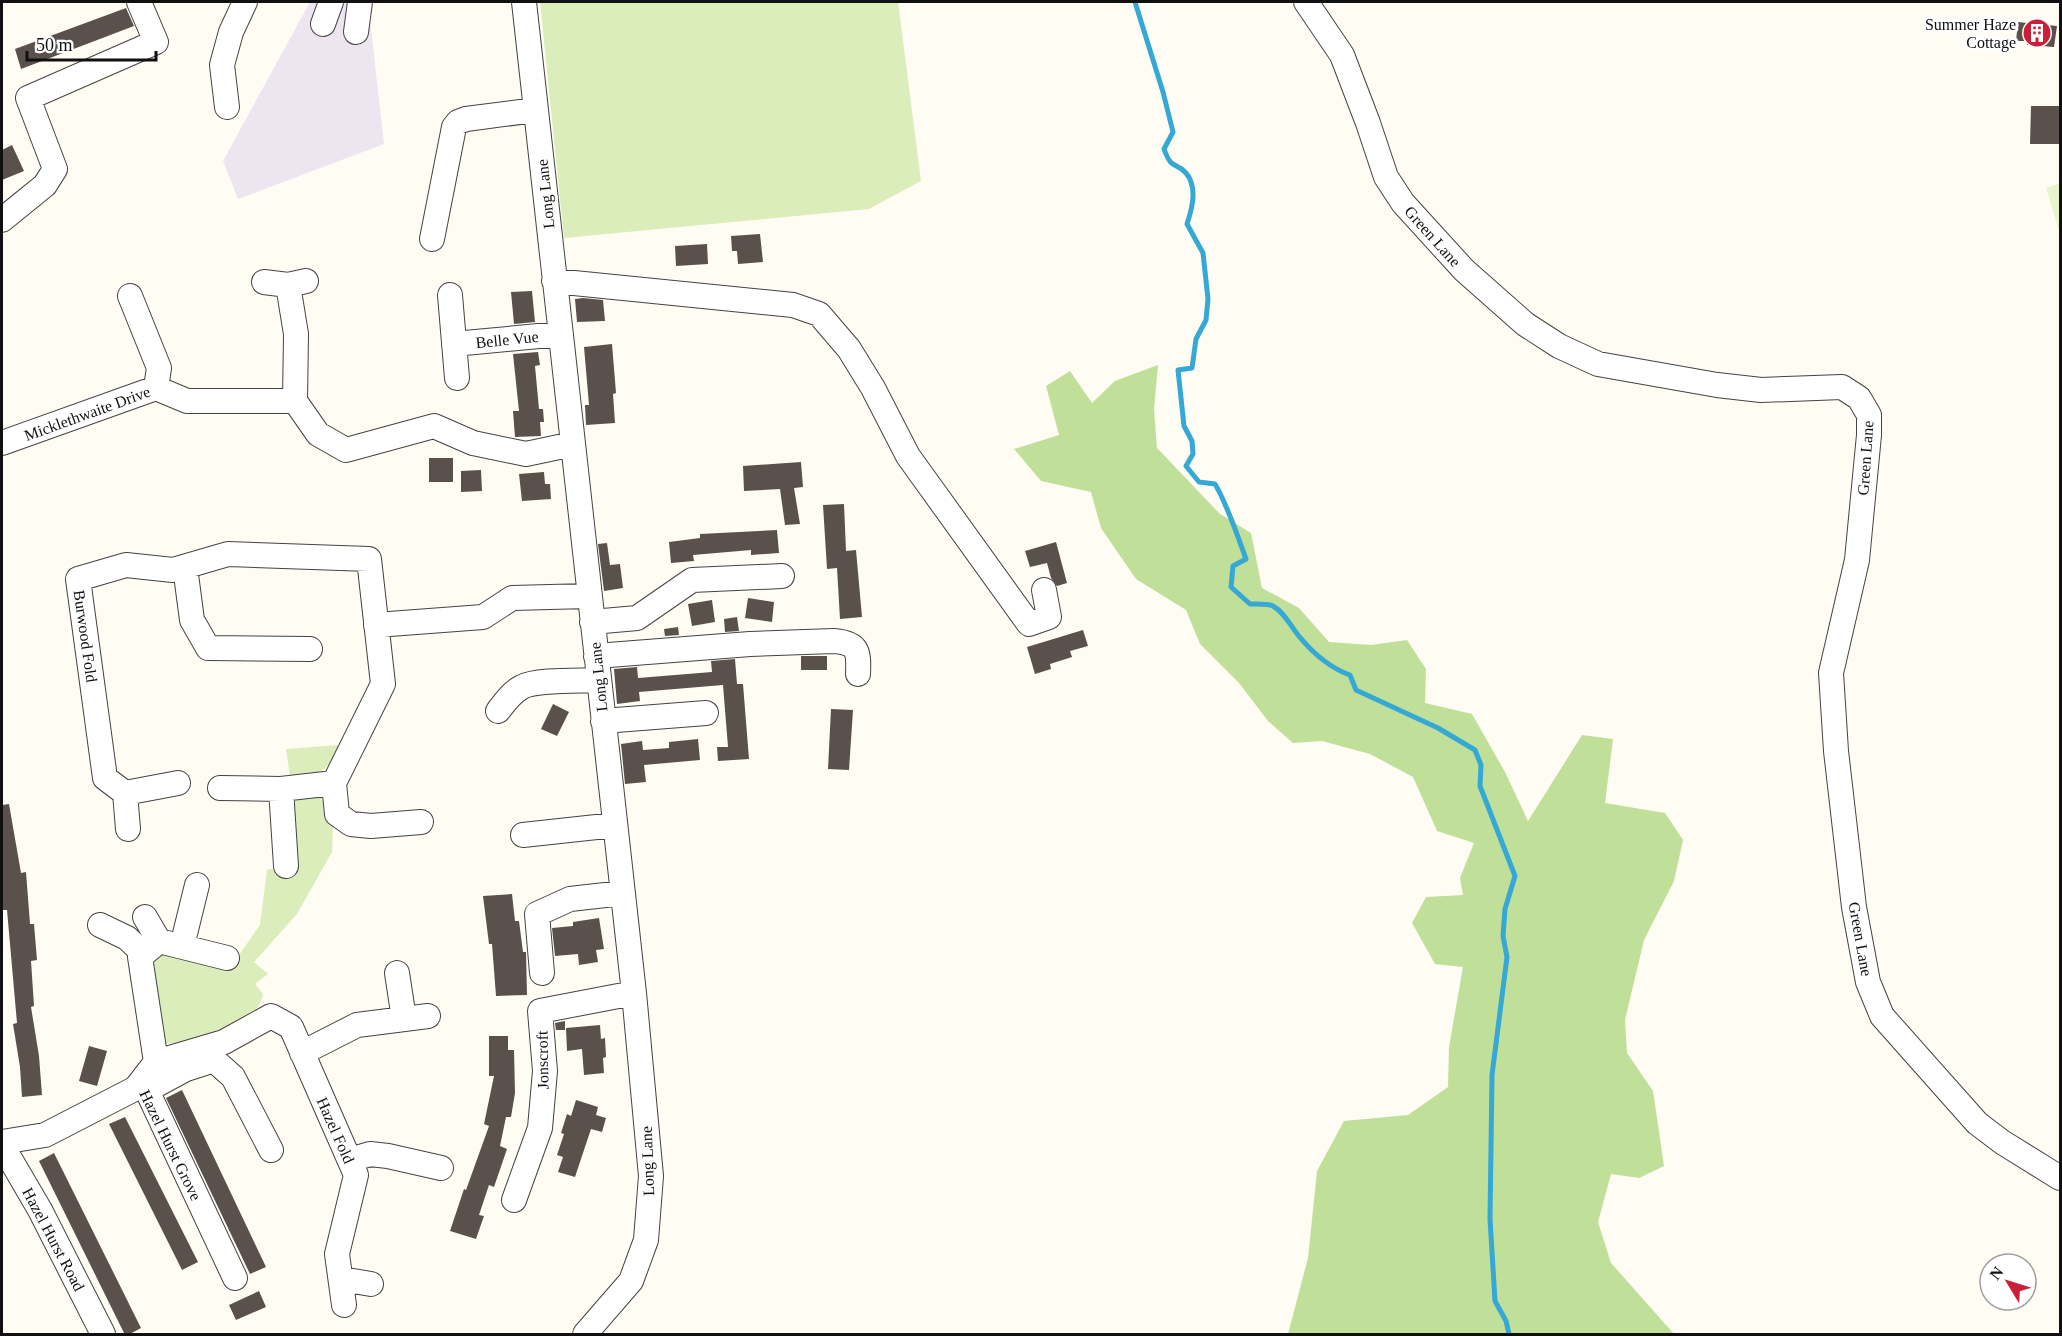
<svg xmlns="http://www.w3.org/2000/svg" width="2062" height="1336" font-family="Georgia,serif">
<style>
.industrial{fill:#ede5ef}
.green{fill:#daedba}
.forest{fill:#c0df98}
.pitch{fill:#eaf4cc}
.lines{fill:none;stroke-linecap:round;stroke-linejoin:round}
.stream{stroke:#36a8d6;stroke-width:5}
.building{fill:#5a504c}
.minor-casing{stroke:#434343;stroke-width:26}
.minor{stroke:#fff;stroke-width:24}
.labels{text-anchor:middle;stroke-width:6;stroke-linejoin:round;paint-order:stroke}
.poi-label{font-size:16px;fill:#101010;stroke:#fff;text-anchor:end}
.street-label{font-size:16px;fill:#101010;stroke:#fff}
</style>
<rect width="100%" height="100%" fill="#fffcf4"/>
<path class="industrial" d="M 310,2 L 368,2 L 384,144 L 238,199 L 223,161 Z"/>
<path class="green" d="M 540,2 L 898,2 L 921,181 L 869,209 L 564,238 Z
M 340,745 C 327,773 320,775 290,777 L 286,749 Z
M 319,796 L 329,807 L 333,825 L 332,852 L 297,914 L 254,962 L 268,974 L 255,984 L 263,994 C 256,1030 195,1045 163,1043 L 146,959 L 171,944 L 237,958 L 260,925 L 267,870 L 286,866 L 282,799 Z"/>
<path class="forest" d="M 1158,365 L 1154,409 L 1157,448 L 1220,514 L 1251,533 L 1262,588 L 1299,608 L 1329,642 L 1371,645 L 1407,640 L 1426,669 L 1425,703 L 1472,714 L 1505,772 L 1528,821 L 1582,735 L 1613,739 L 1605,803 L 1665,813 L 1683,840 L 1674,881 L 1644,940 L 1625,1020 L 1627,1053 L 1653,1091 L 1664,1166 L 1639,1178 L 1611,1174 L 1598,1222 L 1611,1263 L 1674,1334 L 1288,1334 L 1308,1258 L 1317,1171 L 1344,1121 L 1408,1115 L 1448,1087 L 1449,1047 L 1463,967 L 1435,964 L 1412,923 L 1426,897 L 1463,895 L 1460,878 L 1474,843 L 1437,831 L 1413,777 L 1370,754 L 1322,741 L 1293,743 L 1268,721 L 1239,683 L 1200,644 L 1186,610 L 1136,579 L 1101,528 L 1091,492 L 1041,481 L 1014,449 L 1059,435 L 1046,386 L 1070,371 L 1092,403 L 1115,381 Z"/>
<path class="pitch" d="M 2060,183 L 2060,234 L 2046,188 Z"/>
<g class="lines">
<path class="stream" d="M 1135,2 L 1163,92 L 1173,132 L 1164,149 C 1172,171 1175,161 1186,173 C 1198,187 1192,209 1187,224 L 1203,253 L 1208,299 L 1206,320 L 1196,339 L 1192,368 L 1178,370 L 1184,426 L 1192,441 L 1193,454 L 1186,466 L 1199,482 L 1215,484 C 1227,504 1238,537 1246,559 L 1233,566 L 1231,587 L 1250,604 C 1257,604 1267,603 1273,606 C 1284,612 1290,625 1298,635 C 1311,651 1330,668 1350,675 L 1356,690 L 1438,728 L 1475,750 L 1481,765 L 1480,786 L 1515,876 L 1505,909 L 1503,936 L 1507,957 L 1492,1075 L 1490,1219 L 1495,1301 L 1506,1321 L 1509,1334"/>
</g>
<path class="building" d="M 126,8 L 134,26 L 21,69 L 15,49 Z
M 2018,22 L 2057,26 L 2054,47 L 2027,45 L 2027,41 L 2016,41 Z
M 2031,106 L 2061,106 L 2061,144 L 2030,144 Z
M 12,145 L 24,171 L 2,180 L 2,150 Z
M 760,234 L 763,262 L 738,264 L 737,251 L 732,251 L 731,236 Z
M 707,244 L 708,264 L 676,266 L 675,246 Z
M 532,291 L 535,322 L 514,324 L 511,292 Z
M 583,298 L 603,300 L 605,321 L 577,322 L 575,299 Z
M 612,344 L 616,393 L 613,394 L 615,423 L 586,425 L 585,405 L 589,405 L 584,347 Z
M 538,352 L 540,365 L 535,366 L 539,409 L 543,409 L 544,422 L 540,422 L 541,436 L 515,437 L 513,411 L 519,411 L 513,354 Z
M 429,458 L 453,458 L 453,482 L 429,482 Z
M 801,462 L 803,487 L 794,488 L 800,524 L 785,525 L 780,489 L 744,491 L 743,466 Z
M 481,470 L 482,491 L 461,492 L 461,471 Z
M 544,472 L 545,484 L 550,484 L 551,499 L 522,501 L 519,474 Z
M 844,504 L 846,551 L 856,550 L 862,617 L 840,619 L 837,568 L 827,569 L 823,505 Z
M 777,530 L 779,553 L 751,555 L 751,550 L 693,555 L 694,561 L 671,563 L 669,542 L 700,538 L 700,534 Z
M 1056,542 L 1067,583 L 1057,586 L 1051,578 L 1047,563 L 1030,567 L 1025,551 Z
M 607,543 L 610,565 L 620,564 L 623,588 L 604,591 L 598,544 Z
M 748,598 L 774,602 L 772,622 L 745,618 Z
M 712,600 L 715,622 L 692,626 L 688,604 Z
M 737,617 L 739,631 L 725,632 L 724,619 Z
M 678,627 L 679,635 L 665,636 L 664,629 Z
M 1083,630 L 1088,646 L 1070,651 L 1072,657 L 1050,664 L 1051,669 L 1035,674 L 1027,647 Z
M 801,656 L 827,656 L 827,670 L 801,670 Z
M 735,659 L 737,684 L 743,684 L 749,759 L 718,761 L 717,747 L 728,747 L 723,685 L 639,692 L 640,701 L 617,704 L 614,669 L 637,667 L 638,678 L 712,672 L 711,661 Z
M 553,704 L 569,712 L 557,736 L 541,729 Z
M 831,709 L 853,710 L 849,770 L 828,769 Z
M 698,739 L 700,760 L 644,765 L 646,782 L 625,784 L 621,744 L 642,741 L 643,750 L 669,748 L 669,742 Z
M 9,804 L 21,873 L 26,872 L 30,924 L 34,924 L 37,960 L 31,961 L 34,1006 L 31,1007 L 39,1056 L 42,1095 L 22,1097 L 20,1067 L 13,1024 L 17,1023 L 7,910 L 3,910 L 2,890 L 2,805 Z
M 512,894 L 515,921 L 519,921 L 523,952 L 526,952 L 527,995 L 496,996 L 492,944 L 489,944 L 483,896 Z
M 599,918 L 604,949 L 596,950 L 598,962 L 579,965 L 578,954 L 555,956 L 552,928 L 573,926 L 573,922 Z
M 565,1021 L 565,1030 L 556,1030 L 555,1023 Z
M 600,1025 L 601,1039 L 605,1038 L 606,1057 L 603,1058 L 604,1073 L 584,1075 L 582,1049 L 567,1051 L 566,1028 Z
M 489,1036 L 508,1036 L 508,1050 L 514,1050 L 515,1093 L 511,1117 L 506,1117 L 500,1146 L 507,1149 L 494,1187 L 489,1185 L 479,1215 L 484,1216 L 476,1239 L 450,1231 L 464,1189 L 466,1190 L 489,1126 L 484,1124 L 494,1076 L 489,1076 Z
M 89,1046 L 107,1051 L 97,1086 L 79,1081 Z
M 182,1090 L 266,1267 L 250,1274 L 166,1098 Z
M 576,1100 L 598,1107 L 596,1115 L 606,1118 L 602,1132 L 591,1129 L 575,1177 L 558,1172 L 563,1157 L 557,1155 L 564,1134 L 561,1133 L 567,1114 L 571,1116 Z
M 125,1117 L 198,1262 L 182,1270 L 109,1124 Z
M 54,1153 L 141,1328 L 128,1335 L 125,1335 L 39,1161 Z
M 259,1291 L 266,1307 L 236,1320 L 229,1305 Z"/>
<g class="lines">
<g class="minor-casing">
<path id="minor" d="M 524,2 L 634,993 L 651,1176 L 646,1240 L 631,1281 L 585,1334
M 1306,2 L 1342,55 L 1368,123 L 1386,177 L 1403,203 L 1464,270 L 1525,324 L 1559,346 L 1598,364 L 1717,385 L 1761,390 L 1842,387 L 1859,398 L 1869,415 L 1869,435 L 1857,560 L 1831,673 L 1836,751 L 1854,907 L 1868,982 L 1882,1016 L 1977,1123 L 2002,1142 L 2060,1178
M 323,24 L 331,2
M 356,32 L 360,2
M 227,107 L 222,65 L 231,32 L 245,2
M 2,220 L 45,185 L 55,169 L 28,98 L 156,42 L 139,2
M 432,239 L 454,127 L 458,122 L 466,119 L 535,110
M 554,281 L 793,305 L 819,314 L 849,349 L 873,388 L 908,456 L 1029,624 L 1049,617 L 1044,590
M 264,282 L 288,285 L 306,281
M 288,285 L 296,334 L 295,401
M 450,295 L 457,378
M 130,296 L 159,368 L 156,388
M 454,344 L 560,334
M 2,443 L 156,388 L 187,401 L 295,401 L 318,434 L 346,450 L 434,426 L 473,443 L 526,454 L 573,444
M 185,567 L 192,620 L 208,648 L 310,649
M 592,622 L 637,618 L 692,580 L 782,576
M 376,625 L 483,617 L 512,598 L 588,596
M 596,656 L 750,644 L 834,641 C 858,643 859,651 858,674
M 498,711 C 505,702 512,692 522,687 C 536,679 581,681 599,680
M 603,721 L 706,713
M 178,783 L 125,793 L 105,778 L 78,579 L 126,565 L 173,570 L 228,554 L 369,559 L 383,684 L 334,783 L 337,814 L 351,824 L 371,826 L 421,822
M 220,788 L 281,789 L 334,783
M 281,789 L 286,866
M 125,793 L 128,829
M 523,835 L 615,825
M 145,917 L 159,941
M 100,925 L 127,938 L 144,954
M 182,946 L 197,885
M 397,973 L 404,1019
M 542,973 L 537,914 L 570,899 L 623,893
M 302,1053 L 357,1025 L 428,1016
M 156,1062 L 140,957 L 159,941 L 227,958
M 135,1089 L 156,1062 L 224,1042 L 271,1016 L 291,1027 L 356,1175 L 337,1254 L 344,1305
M 147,1090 L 186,1069 L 214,1060 L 233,1077 L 271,1150
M 2,1142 L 45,1135 L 144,1084 L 235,1278
M 2,1145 L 40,1210 L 103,1334
M 350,1160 L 370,1154 L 388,1156 L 441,1168
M 514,1200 L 540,1128 L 545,1071 L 540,1011 L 634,993
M 341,1279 L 371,1284"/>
</g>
<use href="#minor" class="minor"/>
</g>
<defs>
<g id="building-disc" transform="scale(1.5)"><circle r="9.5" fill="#cb1e39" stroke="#fff"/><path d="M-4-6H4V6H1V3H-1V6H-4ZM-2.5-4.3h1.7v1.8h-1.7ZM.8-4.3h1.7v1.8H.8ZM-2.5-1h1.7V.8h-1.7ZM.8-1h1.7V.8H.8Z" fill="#fff"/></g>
</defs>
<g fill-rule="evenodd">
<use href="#building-disc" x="2037" y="33"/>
</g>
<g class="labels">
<g class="poi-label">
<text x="2016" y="30">Summer Haze<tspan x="2016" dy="18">Cottage</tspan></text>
</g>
<g class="street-label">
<text transform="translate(545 194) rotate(-96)" y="6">Long Lane</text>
<text transform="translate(1433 236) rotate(48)" y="6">Green Lane</text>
<text transform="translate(507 339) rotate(-6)" y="6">Belle Vue</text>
<text transform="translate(87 413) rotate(-20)" y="6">Micklethwaite Drive</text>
<text transform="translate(1865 458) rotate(-86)" y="6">Green Lane</text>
<text transform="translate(86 636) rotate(82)" y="6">Burwood Fold</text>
<text transform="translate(598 677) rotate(-96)" y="6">Long Lane</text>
<text transform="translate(1861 939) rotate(80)" y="6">Green Lane</text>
<text transform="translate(542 1060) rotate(-91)" y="6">Jonscroft</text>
<text transform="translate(336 1130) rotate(66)" y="6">Hazel Fold</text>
<text transform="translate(171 1145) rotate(64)" y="6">Hazel Hurst Grove</text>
<text transform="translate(647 1161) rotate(-92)" y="6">Long Lane</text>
<text transform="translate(54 1239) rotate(62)" y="6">Hazel Hurst Road</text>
</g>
</g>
<rect width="2062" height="1336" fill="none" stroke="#101010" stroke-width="6"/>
<g transform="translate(2008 1282) rotate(308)"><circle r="28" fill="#ffffff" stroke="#9f9f9f" stroke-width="1.5"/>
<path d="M0-4.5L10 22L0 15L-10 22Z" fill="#cb1e39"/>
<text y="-9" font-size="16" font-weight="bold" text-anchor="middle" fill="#101010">N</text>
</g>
<path d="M27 51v9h129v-9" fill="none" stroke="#101010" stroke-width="3"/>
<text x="36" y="51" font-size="18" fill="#101010" stroke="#ffffff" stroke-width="4.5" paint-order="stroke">50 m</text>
</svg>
